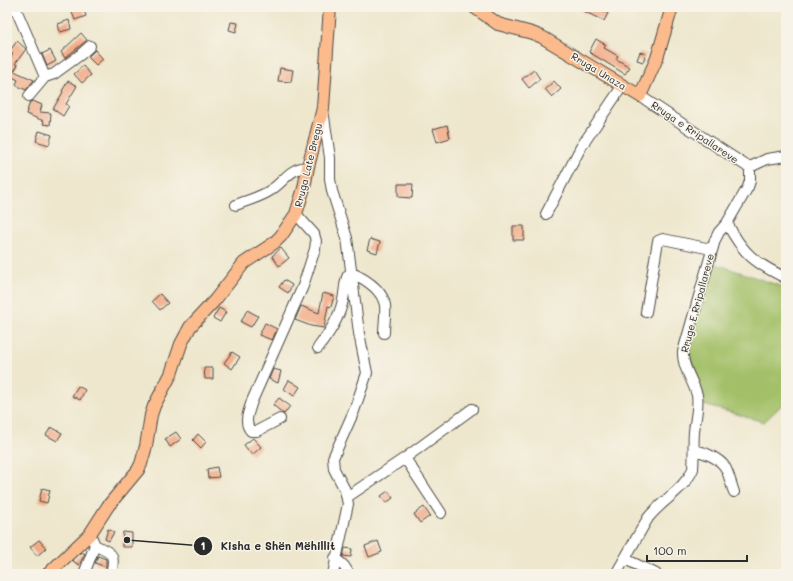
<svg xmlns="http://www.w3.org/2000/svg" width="793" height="581" font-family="Mali,sans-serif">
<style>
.green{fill:#a3c067;stroke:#677649}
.building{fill:#f2ab87}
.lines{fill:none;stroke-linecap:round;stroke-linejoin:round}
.minor-casing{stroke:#484743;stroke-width:12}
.major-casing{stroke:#484743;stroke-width:14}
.minor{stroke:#fff;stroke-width:10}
.major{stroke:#fbbb8d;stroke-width:12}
.labels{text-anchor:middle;stroke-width:3;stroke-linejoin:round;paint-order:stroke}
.street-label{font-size:10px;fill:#2b2b2b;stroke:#f7f3e8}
.leader{fill:none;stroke:#2b2b2b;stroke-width:1.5}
.callout-dot{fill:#2b2b2b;stroke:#f7f3e8;stroke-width:1.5}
.mark-label{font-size:12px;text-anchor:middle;font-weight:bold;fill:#fff}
.callout-label{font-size:11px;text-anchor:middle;font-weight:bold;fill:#2b2b2b;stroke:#f7f3e8;stroke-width:3;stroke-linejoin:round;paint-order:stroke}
</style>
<rect width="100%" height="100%" fill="#f7f3e8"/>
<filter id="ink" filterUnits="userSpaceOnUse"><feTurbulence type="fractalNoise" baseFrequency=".025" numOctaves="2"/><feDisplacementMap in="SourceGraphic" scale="8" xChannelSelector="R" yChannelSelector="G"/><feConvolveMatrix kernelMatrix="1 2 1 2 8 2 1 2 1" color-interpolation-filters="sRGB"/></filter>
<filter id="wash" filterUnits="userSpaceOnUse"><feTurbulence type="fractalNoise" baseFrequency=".012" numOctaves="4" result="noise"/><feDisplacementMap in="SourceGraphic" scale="16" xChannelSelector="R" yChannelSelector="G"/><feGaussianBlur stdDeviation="0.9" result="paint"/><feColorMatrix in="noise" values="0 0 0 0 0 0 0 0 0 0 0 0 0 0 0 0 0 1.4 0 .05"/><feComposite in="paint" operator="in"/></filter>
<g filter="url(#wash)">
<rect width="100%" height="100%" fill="#eee7cd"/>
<path class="green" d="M 713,263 L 786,288 L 786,401 L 764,422 L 704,405 L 685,360 Z"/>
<g id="blocks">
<path class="building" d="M 79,7 L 83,7 L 86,16 L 75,20 L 71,10 Z
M 575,7 L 595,7 L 608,13 L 604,21 Z
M 69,20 L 71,29 L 60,32 L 58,24 Z
M 231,22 L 238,23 L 236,32 L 229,30 Z
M 81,33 L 87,40 L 65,58 L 61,52 Z
M 596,39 L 606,45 L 604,48 L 618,56 L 616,59 L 630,67 L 625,74 L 589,52 Z
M 17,41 L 26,49 L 15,64 L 18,65 L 14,71 L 34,80 L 26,90 L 16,85 L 18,80 L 7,74 L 7,65 L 13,54 L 9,52 Z
M 50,50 L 56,61 L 47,66 L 42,54 Z
M 95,50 L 103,59 L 96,65 L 88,57 Z
M 640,52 L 646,54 L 643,62 L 637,60 Z
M 83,66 L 91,75 L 82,83 L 74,74 Z
M 280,68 L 293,70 L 291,82 L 278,81 Z
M 534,70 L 540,79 L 529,88 L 522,79 Z
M 68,81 L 77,86 L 66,104 L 69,106 L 63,116 L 53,109 L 63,92 L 62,91 Z
M 554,81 L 561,89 L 552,97 L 545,89 Z
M 33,101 L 42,105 L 40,112 L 51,113 L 50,125 L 43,124 L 44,121 L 26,114 L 30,102 Z
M 447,125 L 450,138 L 437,142 L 433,129 Z
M 39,131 L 52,135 L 49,145 L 36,141 Z
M 398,184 L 413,184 L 412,198 L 398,197 Z
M 513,226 L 524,226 L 524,240 L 513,240 Z
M 370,239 L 380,242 L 377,253 L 367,250 Z
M 281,248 L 289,258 L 279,266 L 272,256 Z
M 284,280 L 292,285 L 288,293 L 279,287 Z
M 323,293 L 334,296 L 331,307 L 328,306 L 324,328 L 311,326 L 295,320 L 301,306 L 319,313 Z
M 160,294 L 168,303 L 160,310 L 152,301 Z
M 219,308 L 226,312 L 220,322 L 213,318 Z
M 247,310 L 258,316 L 251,327 L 241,322 Z
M 265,323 L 277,329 L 272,340 L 259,335 Z
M 232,352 L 240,357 L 232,369 L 224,363 Z
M 204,368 L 213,368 L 213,379 L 205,379 Z
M 273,369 L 281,371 L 278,383 L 269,379 Z
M 289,380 L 300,387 L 294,396 L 284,389 Z
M 78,386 L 85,390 L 80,400 L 72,396 Z
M 279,398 L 290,406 L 284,414 L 273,405 Z
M 51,427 L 62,433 L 57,441 L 46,435 Z
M 176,432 L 181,439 L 170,447 L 165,439 Z
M 198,434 L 206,442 L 201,448 L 193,440 Z
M 253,438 L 261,447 L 252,455 L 244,445 Z
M 217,467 L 219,477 L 208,478 L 207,469 Z
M 42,488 L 50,490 L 47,503 L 39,501 Z
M 388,491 L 393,498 L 386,503 L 381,496 Z
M 424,507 L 430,516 L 420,523 L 414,514 Z
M 108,529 L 114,532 L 109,541 L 105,539 Z
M 123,532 L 132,533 L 132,547 L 122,547 Z
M 39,540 L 46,548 L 37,556 L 30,547 Z
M 378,541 L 382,552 L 369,557 L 365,546 Z
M 345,548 L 352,549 L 351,557 L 343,556 Z
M 82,552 L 85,554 L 79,565 L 73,561 Z
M 98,556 L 106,559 L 106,567 L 95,563 Z"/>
</g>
</g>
<g filter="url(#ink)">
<use href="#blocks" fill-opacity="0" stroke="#484743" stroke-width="1"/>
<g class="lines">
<g class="minor-casing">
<path id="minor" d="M 15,7 L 45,77
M 29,96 L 45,77 L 54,74 L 80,55 L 90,46
M 640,96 L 745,165 L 750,167 L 767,159 L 786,156
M 323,110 L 330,158 L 330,179 L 332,191 L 347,238 L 359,333 L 367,373 L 354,411 L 333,458 L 334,469 L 345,490 L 348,504 L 333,574
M 236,205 C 248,200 261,197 271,190 C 285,181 289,168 308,167
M 546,214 L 581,147 L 623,85
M 727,223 C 743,254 755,263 786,278
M 646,312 L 658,241 L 663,239 L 711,249
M 318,348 C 329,333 339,319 343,300 C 345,292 344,283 348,275 L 352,273 C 365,279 382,289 385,305 C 386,314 384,324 384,333
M 280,419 L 257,431 L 251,431 C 243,423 249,411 252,401 L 303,286 L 315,249 L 316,241 L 314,234 L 296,214
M 694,450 C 704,452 719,458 725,467 C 729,474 731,484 734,492
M 405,458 L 441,513
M 347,497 L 405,458 L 472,409
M 95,545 C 112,554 116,553 111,574
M 335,558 L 344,566 L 349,574
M 625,559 L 656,574
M 84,574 L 95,545 L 90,534
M 616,574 L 648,518 C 662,500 684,490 693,469 C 694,457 693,445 694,432 C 695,420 699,407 697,395 C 693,380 682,367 683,352 L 715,240 L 719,232 L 727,223 L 748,187 L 750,181 L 750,167"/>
</g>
<g class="major-casing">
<path id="major" d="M 474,7 L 498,24 L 532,33 L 542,37 L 640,96 L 657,58 L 672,7
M 48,574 L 90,534 L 108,506 L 138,470 L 141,464 L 146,446 L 151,415 L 154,406 L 171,374 L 181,344 L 190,327 L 215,300 L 244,263 L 274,243 L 281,236 L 296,214 L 304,188 L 308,167 L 323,108 L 330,7"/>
</g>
<use href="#minor" class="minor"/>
<use href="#major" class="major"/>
</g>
</g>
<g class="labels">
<g class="street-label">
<text transform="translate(599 71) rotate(31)" y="4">Rruga Unaza</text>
<text transform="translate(695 132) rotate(34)" y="4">Rruga e Rripallareve</text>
<text transform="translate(308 165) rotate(-76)" y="4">Rruga Late Bregu</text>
<text transform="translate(697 303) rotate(-75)" y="4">Rruge E Rripallareve</text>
</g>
</g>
<path class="leader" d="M127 540L203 546"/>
<g class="callout-dot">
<circle cx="127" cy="540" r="4"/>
<circle cx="203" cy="546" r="10"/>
</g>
<g class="mark-label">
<text x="203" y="550">1</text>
</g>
<g class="callout-label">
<text x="278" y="550">Kisha e Shën Mëhillit</text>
</g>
<rect width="793" height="581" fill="none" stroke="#f7f3e8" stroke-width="24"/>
<path d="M647 555v6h100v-6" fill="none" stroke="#2b2b2b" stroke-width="2"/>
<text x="653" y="555" font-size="12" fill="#2b2b2b" stroke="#f7f3e8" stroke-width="3" paint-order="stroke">100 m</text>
</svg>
